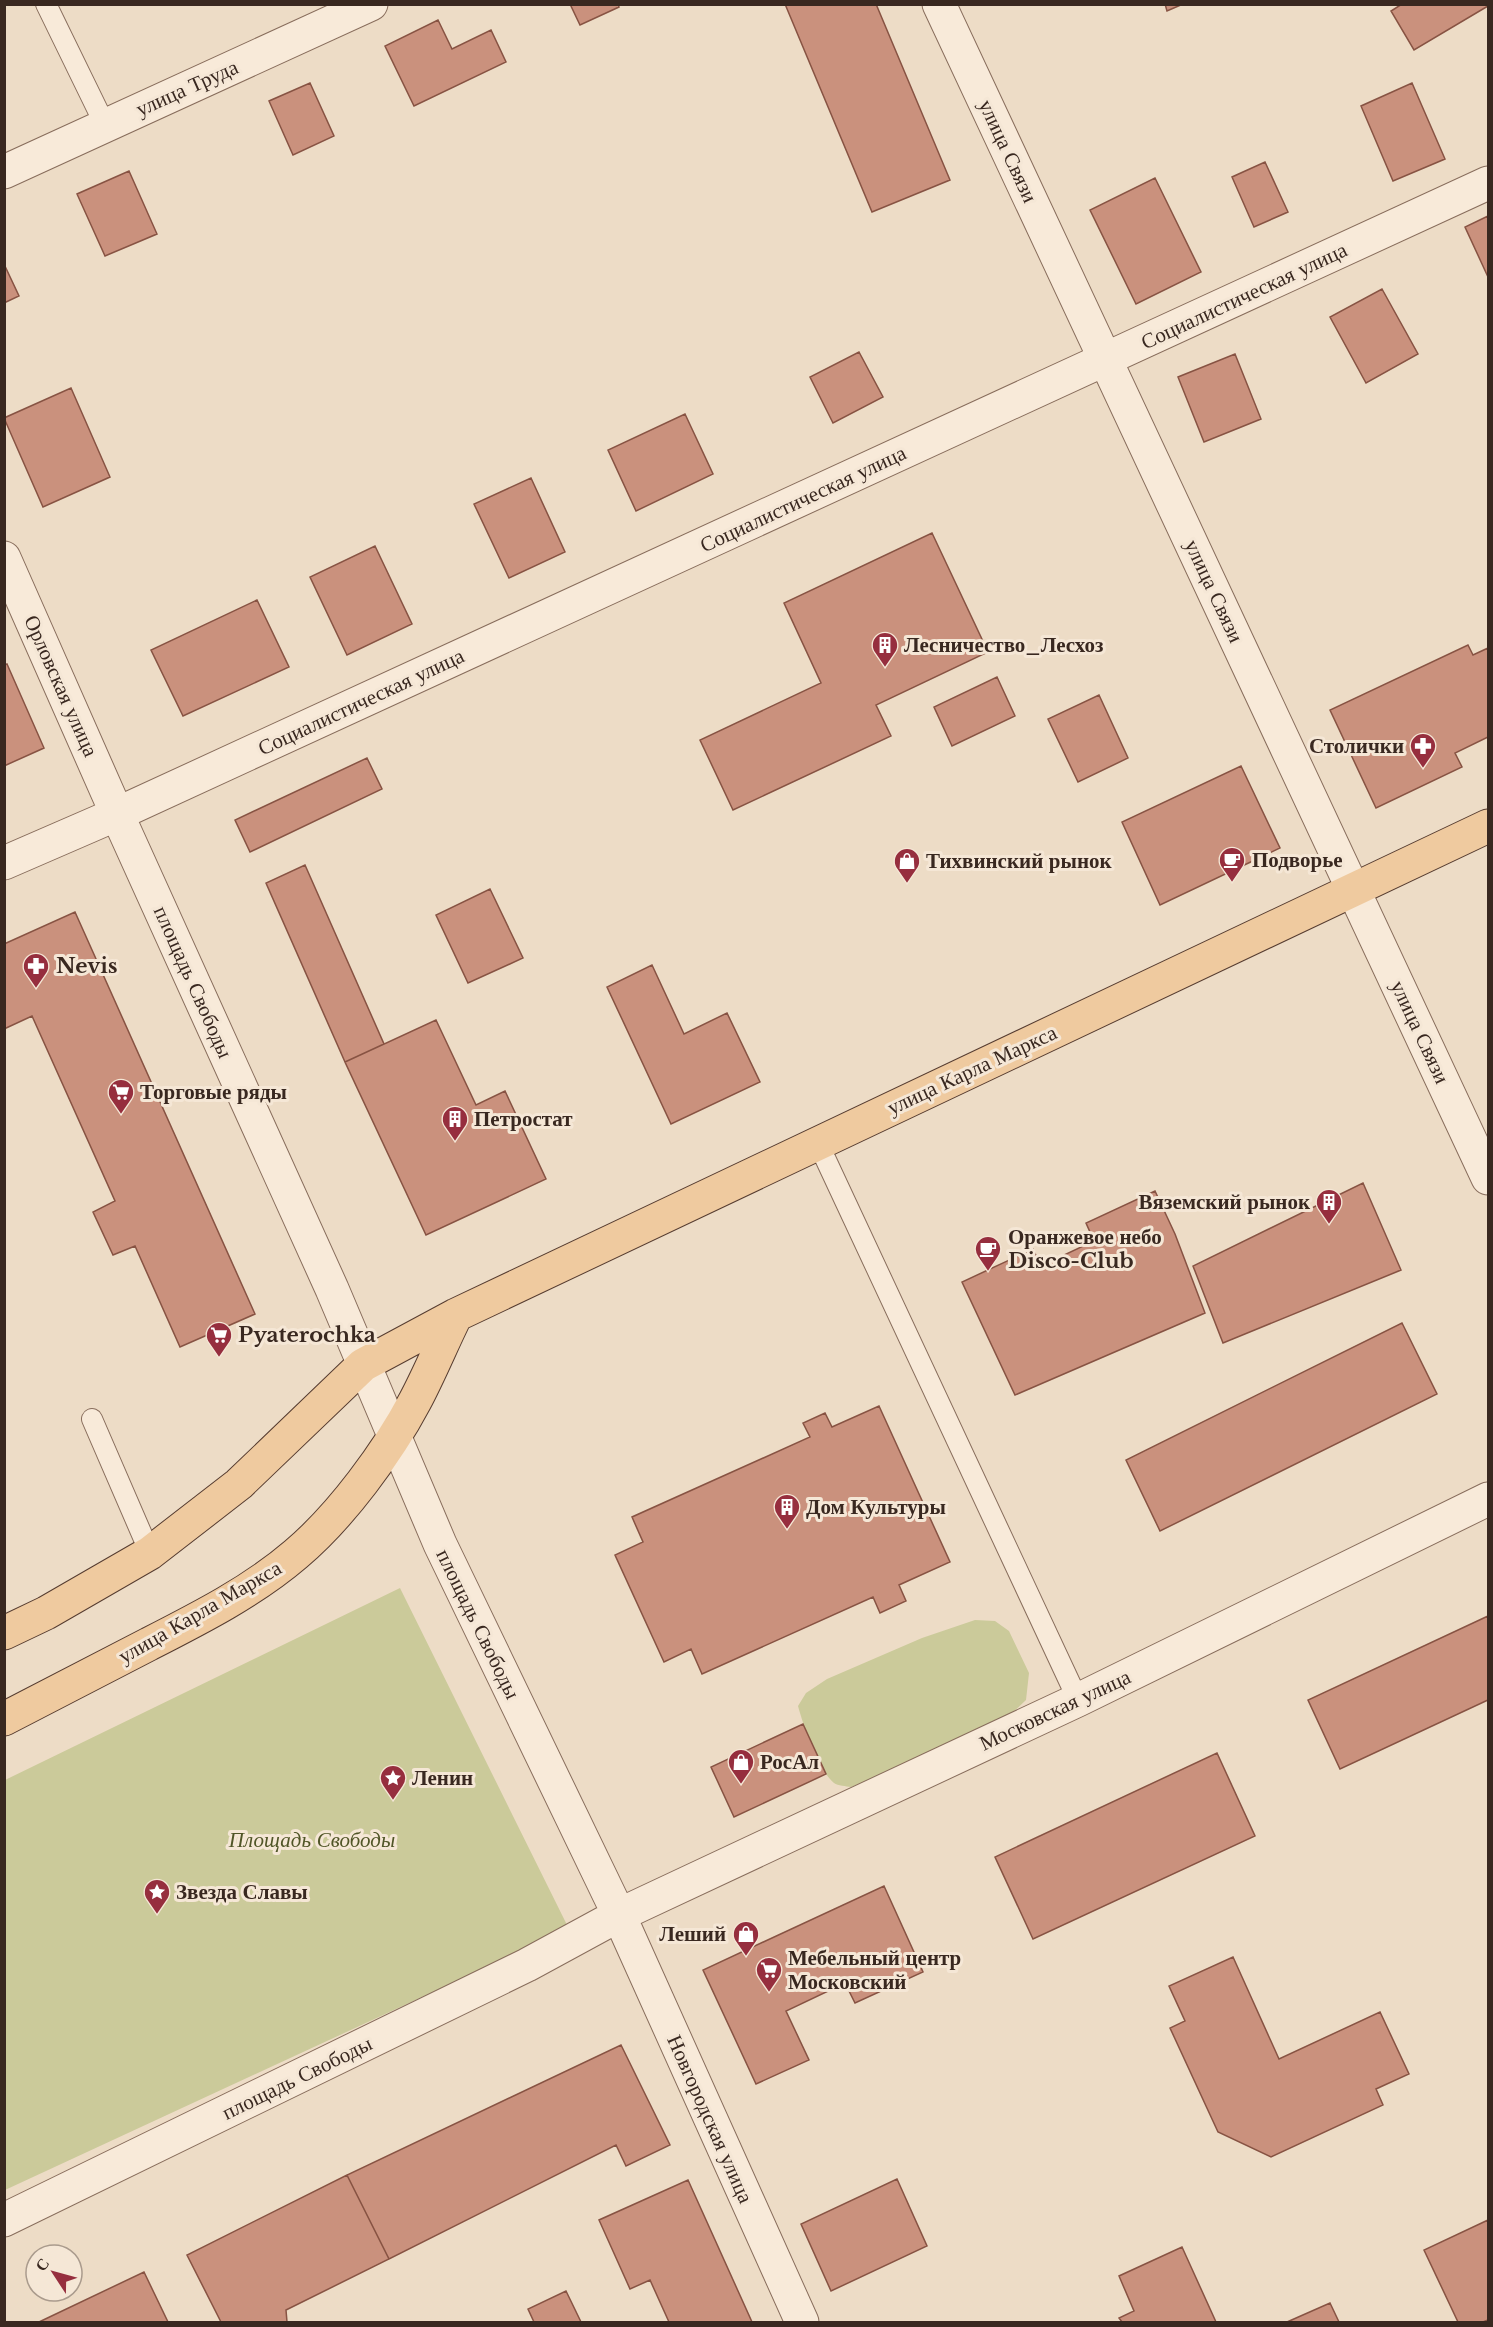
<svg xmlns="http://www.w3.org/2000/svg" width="1493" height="2327" font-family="'Libre Baskerville',serif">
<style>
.green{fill:#cbca9a}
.building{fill:#ca917d;stroke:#875343;stroke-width:1.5}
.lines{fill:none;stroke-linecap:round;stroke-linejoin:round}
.lane-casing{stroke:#886d5c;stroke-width:22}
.street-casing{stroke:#886d5c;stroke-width:35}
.primary-casing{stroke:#563c30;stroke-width:35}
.lane{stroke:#f8ead9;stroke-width:20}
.street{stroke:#f8ead9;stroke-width:33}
.primary{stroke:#efca9f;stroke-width:33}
.labels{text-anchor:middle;stroke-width:6;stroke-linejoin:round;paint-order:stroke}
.street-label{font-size:21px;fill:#392820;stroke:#f5e7d6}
.poi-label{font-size:21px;font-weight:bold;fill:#392820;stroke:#f5e7d6;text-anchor:start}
.park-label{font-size:21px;font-style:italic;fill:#505527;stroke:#f5e7d6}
</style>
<rect width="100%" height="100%" fill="#eddcc6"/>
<path class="green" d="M 400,1588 L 569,1929 L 5,2190 L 5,1780 Z
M 975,1620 L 995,1621 L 1009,1631 L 1029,1673 L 1026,1700 L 1009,1716 L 982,1736 L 851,1787 C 846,1786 838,1786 834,1783 C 819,1771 803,1725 798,1706 L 806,1693 L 827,1679 L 922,1638 Z"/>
<path class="building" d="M 570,4 L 618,4 L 619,7 L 580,25 Z
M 785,4 L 876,4 L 950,180 L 872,212 Z
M 1165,4 L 1183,4 L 1167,11 Z
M 1402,4 L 1488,4 L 1488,6 L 1414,50 L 1391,11 Z
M 438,20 L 452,49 L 491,30 L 506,62 L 414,106 L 385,46 Z
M 310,83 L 334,136 L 293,155 L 269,101 Z
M 1412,83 L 1445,159 L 1393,181 L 1361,106 Z
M 1265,162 L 1288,212 L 1254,227 L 1232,177 Z
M 129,171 L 157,234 L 105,256 L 77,194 Z
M 1155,178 L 1201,272 L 1136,304 L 1090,210 Z
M 1488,216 L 1488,277 L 1465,227 Z
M 4,264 L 19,296 L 4,303 Z
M 1382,289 L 1418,354 L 1366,383 L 1330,317 Z
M 859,352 L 883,397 L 833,423 L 810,377 Z
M 1235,354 L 1261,419 L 1204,442 L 1178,377 Z
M 71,388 L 110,477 L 43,507 L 4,418 Z
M 685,414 L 713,474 L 636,511 L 608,450 Z
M 531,478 L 565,552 L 509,578 L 474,504 Z
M 932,533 L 988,652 L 876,705 L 891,736 L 733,810 L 700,740 L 821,683 L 784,603 Z
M 375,546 L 412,624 L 347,655 L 310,577 Z
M 257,600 L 289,667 L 183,716 L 151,650 Z
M 1468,645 L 1473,655 L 1488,648 L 1488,737 L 1455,753 L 1462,767 L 1376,808 L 1330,710 Z
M 7,664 L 44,748 L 4,766 L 4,665 Z
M 997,677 L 1015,716 L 952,746 L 934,707 Z
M 1099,695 L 1128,758 L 1078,782 L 1048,719 Z
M 367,758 L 382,789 L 250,852 L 235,820 Z
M 1241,766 L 1280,848 L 1160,905 L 1122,822 Z
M 305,865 L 384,1044 L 345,1062 L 266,883 Z
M 490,889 L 523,958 L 468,983 L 436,915 Z
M 75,912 L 255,1314 L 180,1347 L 135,1246 L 113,1255 L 93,1212 L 115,1201 L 32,1016 L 4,1029 L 4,944 Z
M 652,965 L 684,1034 L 727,1013 L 760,1082 L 671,1124 L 607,987 Z
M 436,1020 L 476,1105 L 505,1091 L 546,1179 L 426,1235 L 345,1062 Z
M 1363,1183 L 1401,1270 L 1223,1343 L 1193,1266 Z
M 1155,1191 L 1175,1234 L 1205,1313 L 1015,1395 L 962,1282 L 1033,1249 L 1041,1266 L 1094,1241 L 1086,1223 Z
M 1402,1323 L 1437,1394 L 1160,1531 L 1126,1460 Z
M 879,1406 L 950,1562 L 899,1585 L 906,1601 L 880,1613 L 873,1597 L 702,1674 L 691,1649 L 664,1662 L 615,1555 L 643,1542 L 632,1517 L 810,1437 L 803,1423 L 825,1413 L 832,1427 Z
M 1488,1616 L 1488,1700 L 1340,1769 L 1308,1700 Z
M 803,1724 L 826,1774 L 734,1817 L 711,1767 Z
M 1217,1753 L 1255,1836 L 1033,1939 L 995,1857 Z
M 884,1886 L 923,1972 L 855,2003 L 845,1983 L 786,2011 L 809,2060 L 756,2084 L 703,1970 Z
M 1233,1957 L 1279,2059 L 1380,2012 L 1409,2074 L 1376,2089 L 1383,2105 L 1271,2157 L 1218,2132 L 1170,2028 L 1185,2021 L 1169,1986 Z
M 621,2045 L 670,2145 L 626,2166 L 616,2145 L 389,2259 L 347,2175 Z
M 347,2175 L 389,2259 L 286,2310 L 287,2322 L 221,2322 L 187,2255 Z
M 897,2179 L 927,2246 L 831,2291 L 801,2224 Z
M 688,2180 L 752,2322 L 669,2322 L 650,2280 L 630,2289 L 599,2220 Z
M 1488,2220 L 1488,2320 L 1483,2322 L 1458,2322 L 1424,2250 Z
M 1182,2247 L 1216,2322 L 1122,2322 L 1119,2318 L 1134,2311 L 1119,2276 Z
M 144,2272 L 168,2322 L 39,2322 Z
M 566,2291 L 581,2322 L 534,2322 L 528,2309 Z
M 1330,2303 L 1339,2322 L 1287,2322 Z"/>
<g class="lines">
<g class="lane-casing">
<path id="lane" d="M 46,4 L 105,125
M 818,1143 L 1078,1700
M 92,1419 L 150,1553"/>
</g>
<g class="street-casing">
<path id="street" d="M 939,4 L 1488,1178
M 4,172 L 371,4
M 4,558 L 117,814 L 332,1289 L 440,1544 L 619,1915 L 802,2322
M 4,863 L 117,814 L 1488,183
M 4,2220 L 527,1965 L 619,1915 L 1078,1700 L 1488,1499"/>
</g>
<g class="primary-casing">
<path id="primary" d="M 4,1633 L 46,1613 L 150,1553 L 239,1484 L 363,1365 L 456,1315 L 1488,826
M 4,1719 C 53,1694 101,1669 149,1644 C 200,1618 253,1591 296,1554 C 341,1516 388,1452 415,1401 C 430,1373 442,1343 456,1315"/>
</g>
<use href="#lane" class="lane"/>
<use href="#street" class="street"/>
<use href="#primary" class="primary"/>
</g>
<defs>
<g id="building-pin" transform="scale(1.35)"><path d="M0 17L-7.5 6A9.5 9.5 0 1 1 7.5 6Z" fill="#962e3e" stroke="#f5e7d6"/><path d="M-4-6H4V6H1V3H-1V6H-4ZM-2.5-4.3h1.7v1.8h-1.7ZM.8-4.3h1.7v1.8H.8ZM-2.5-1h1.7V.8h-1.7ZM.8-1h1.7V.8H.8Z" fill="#fff"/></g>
<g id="pharmacy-pin" transform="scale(1.35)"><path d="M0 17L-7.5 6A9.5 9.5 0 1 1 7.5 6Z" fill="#962e3e" stroke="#f5e7d6"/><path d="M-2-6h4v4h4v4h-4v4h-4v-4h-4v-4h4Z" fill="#fff"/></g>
<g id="cafe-pin" transform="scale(1.35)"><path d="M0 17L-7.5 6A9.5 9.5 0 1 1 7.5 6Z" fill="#962e3e" stroke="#f5e7d6"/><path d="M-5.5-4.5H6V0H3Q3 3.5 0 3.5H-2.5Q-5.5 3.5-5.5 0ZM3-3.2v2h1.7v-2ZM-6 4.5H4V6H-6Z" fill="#fff"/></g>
<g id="shop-pin" transform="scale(1.35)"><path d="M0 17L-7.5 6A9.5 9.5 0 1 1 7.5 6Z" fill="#962e3e" stroke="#f5e7d6"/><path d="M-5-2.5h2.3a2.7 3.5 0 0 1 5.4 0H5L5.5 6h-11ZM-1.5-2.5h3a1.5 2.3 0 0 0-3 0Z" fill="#fff"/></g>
<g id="supermarket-pin" transform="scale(1.35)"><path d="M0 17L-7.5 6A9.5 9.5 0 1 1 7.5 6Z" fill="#962e3e" stroke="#f5e7d6"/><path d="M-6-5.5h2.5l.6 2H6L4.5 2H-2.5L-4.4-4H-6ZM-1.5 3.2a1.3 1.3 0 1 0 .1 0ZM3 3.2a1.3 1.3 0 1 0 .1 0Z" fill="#fff"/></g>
<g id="sight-pin" transform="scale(1.35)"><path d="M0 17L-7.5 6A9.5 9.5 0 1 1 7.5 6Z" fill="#962e3e" stroke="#f5e7d6"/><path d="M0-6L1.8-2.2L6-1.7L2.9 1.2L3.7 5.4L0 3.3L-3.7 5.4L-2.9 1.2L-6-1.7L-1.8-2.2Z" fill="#fff"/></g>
</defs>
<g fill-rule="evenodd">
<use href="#building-pin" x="885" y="645"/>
<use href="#pharmacy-pin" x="1423" y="746"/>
<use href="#cafe-pin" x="1232" y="860"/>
<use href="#shop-pin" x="907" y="861"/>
<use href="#pharmacy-pin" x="36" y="966"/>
<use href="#supermarket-pin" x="121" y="1092"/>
<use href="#building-pin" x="455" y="1119"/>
<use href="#building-pin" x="1329" y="1202"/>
<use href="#cafe-pin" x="988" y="1249"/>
<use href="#supermarket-pin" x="219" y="1335"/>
<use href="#building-pin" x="787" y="1507"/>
<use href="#shop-pin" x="741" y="1762"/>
<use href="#sight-pin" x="393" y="1778"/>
<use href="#sight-pin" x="157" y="1892"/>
<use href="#shop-pin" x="746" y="1934"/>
<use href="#supermarket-pin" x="769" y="1970"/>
</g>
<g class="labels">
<g class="street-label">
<text transform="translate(187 88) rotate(-24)" y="7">улица Труда</text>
<text transform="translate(1008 151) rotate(65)" y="7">улица Связи</text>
<text transform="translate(1244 296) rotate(-25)" y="7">Социалистическая улица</text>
<text transform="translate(803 499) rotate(-25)" y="7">Социалистическая улица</text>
<text transform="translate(1214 591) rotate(65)" y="7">улица Связи</text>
<text transform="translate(61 686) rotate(66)" y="7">Орловская улица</text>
<text transform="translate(361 702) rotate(-25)" y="7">Социалистическая улица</text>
<text transform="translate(193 982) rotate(66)" y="7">площадь Свободы</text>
<text transform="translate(1420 1032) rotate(65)" y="7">улица Связи</text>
<text transform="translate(972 1070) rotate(-25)" y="7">улица Карла Маркса</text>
<text transform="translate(200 1612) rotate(-30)" y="7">улица Карла Маркса</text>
<text transform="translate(478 1624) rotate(64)" y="7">площадь Свободы</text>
<text transform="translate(1055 1710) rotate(-25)" y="7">Московская улица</text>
<text transform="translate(297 2078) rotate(-26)" y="7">площадь Свободы</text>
<text transform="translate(710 2119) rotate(66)" y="7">Новгородская улица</text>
</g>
<g class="poi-label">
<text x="904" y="652">Лесничество_Лесхоз</text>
<text x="1404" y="753" text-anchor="end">Столички</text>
<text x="1252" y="867">Подворье</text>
<text x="926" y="868">Тихвинский рынок</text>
<text x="56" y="973">Nevis</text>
<text x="140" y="1099">Торговые ряды</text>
<text x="474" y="1126">Петростат</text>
<text x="1310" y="1209" text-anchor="end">Вяземский рынок</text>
<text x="1008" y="1244">Оранжевое небо<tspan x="1008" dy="24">Disco-Club</tspan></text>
<text x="238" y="1342">Pyaterochka</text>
<text x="806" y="1514">Дом Культуры</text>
<text x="760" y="1769">РосАл</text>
<text x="412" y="1785">Ленин</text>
<text x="176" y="1899">Звезда Славы</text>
<text x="726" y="1941" text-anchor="end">Леший</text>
<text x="788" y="1965">Мебельный центр<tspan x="788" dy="24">Московский</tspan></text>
</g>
<g class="park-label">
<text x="312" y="1847">Площадь Свободы</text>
</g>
</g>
<rect width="1493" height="2327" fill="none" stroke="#392820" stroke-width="12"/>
<g transform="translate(54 2273) rotate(306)"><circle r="28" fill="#f5e7d6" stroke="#aa9b8d" stroke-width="1.5"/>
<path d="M0-4.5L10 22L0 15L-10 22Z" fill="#962e3e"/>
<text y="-9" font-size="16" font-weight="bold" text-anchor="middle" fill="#392820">С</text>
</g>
</svg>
